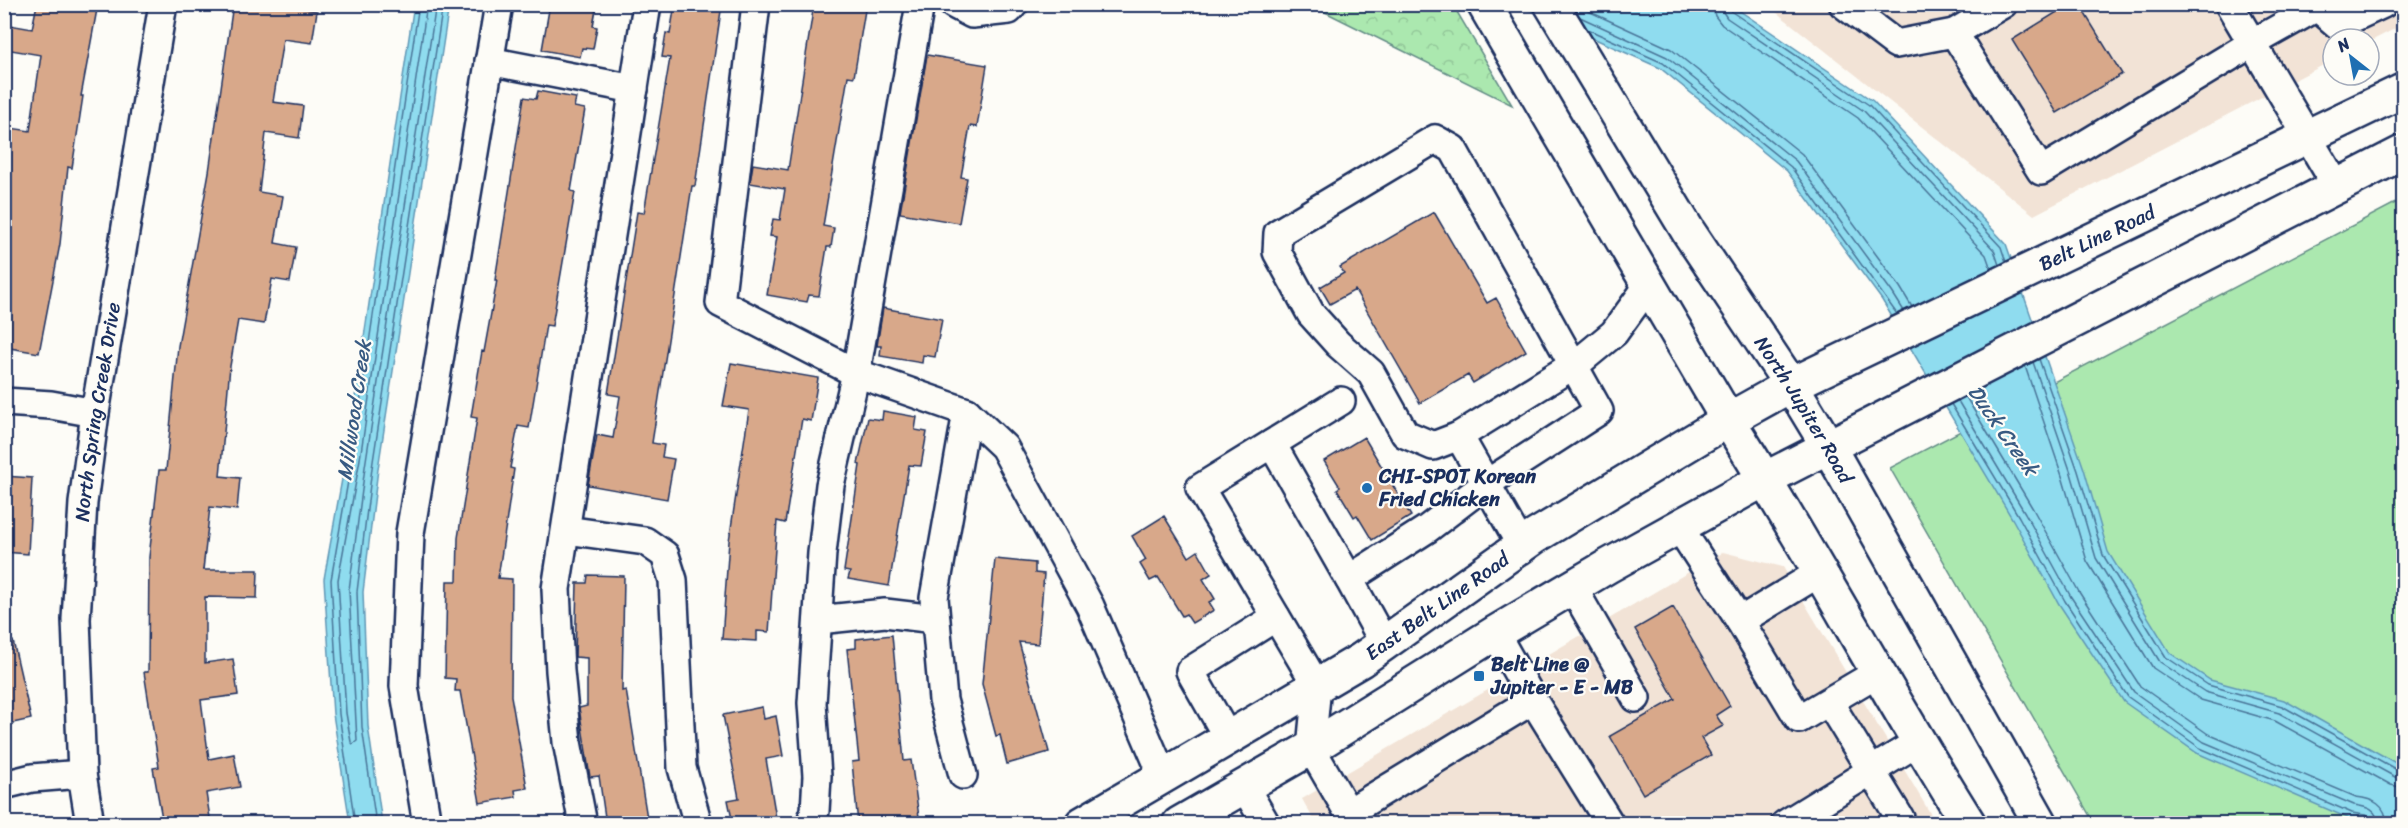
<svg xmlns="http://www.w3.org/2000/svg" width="2408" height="828" font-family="Sriracha,sans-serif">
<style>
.built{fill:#f2e3d6}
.green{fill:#abe8af;stroke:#638c86;stroke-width:1.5}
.park{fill:url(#park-crowns);stroke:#638c86;stroke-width:1.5}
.water{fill:#8fdcef;stroke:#6197b5;stroke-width:1.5}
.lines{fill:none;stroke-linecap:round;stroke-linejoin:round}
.shore{stroke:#497498;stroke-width:1.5}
.building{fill:#d8a88a;stroke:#1b2f5e;stroke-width:1.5}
.minor-casing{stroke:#1b2f5e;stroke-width:32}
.major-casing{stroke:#1b2f5e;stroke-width:38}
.minor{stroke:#fdfcf7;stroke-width:27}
.major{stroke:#fdfcf7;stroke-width:33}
.poi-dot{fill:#1f6fb2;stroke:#fdfcf7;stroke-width:2}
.labels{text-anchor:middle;stroke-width:4.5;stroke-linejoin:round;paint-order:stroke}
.street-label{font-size:20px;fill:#1b2f5e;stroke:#fdfcf7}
.poi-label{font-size:20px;font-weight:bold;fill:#1b2f5e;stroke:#fdfcf7;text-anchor:start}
.water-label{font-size:21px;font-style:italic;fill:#385a82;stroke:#fdfcf7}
</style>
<defs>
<pattern id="park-crowns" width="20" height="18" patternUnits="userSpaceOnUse" patternTransform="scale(1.5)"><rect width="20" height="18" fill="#abe8af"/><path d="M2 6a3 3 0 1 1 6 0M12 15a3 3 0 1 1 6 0" fill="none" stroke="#93c799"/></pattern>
</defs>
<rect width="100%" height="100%" fill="#fdfcf7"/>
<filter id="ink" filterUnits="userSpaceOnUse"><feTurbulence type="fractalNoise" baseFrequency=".0167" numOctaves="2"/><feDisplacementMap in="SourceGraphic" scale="12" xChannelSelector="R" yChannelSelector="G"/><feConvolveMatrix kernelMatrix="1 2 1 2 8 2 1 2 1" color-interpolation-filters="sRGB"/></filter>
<g filter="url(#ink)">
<path class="built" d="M 2403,4 L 2404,24 L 2369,42 L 2369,39 L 2333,39 L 2333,60 L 2034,215 L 1767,5 Z
M 1723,552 L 1783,567 L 1936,823 L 1316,824 L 1302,799 Z"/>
<path class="green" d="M 2403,199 L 2403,823 L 2094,823 L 1890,468 Z"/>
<path class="park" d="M 1311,5 L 1453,5 L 1512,105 Z"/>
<path class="water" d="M 414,4 L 449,5 L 378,469 L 363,592 L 368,726 L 382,823 L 350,823 L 333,714 L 324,579 L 346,457 Z
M 1519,5 L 1731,5 L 1873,101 L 2006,244 L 2084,469 L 2108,552 L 2170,653 L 2210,680 L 2284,700 L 2403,767 L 2403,823 L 2350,819 L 2197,753 L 2124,702 L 2059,604 L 2013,520 L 1882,300 L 1787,171 L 1660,68 Z"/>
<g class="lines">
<path class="shore" d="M 427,4 L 360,459 L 338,580 L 346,713 L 351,742 L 353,744 L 357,741 L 349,590 L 365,467 L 436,4
M 1573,4 L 1671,49 L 1802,154 L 1900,287 L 1912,307
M 1712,4 L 1715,16 L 1722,25 L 1858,118 L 1986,255 L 1991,269
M 1721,4 L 1723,12 L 1727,18 L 1864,111 L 1994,250 L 1999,265
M 1729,4 L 1732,12 L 1869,105 L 2001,247 L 2006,262
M 1580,17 L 1667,57 L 1796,161 L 1892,292 L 1904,311
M 1587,29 L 1663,63 L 1791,167 L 1897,314
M 2039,359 L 2078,471 L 2103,555 L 2166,657 L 2208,685 L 2282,706 L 2399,771 L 2404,771
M 2033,362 L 2071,473 L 2096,558 L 2160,662 L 2205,692 L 2279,713 L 2395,777 L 2404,779
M 2025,366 L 2062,476 L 2087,561 L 2153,668 L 2201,700 L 2275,721 L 2391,785 L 2404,788
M 1966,397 L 2033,509 L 2079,592 L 2140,686 L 2208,734 L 2356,797 C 2373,799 2386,804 2387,824
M 1958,401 L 2025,513 L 2071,597 L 2134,692 L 2204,742 L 2354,805 C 2366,807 2377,808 2378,824
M 1951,404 L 2019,517 L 2065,601 L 2128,697 L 2200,748 L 2352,813 L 2365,815 L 2370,818 L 2371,824
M 355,824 L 339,714 L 331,580 L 352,458 L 419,4
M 376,824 L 362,727 L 357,592 L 372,468 L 443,4"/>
</g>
<path class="building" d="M 37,4 L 98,4 L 81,96 L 83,96 L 72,168 L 68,167 L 60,244 L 39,353 L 4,347 L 4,272 L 11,212 L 4,211 L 4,127 L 30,131 L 41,55 L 5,49 L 10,25 L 32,29 Z
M 233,4 L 276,4 L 317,11 L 312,43 L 283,39 L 273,102 L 303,106 L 299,138 L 266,133 L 259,192 L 283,196 L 275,243 L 296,247 L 290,282 L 272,279 L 264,324 L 238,320 L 230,366 L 220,476 L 240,478 L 237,510 L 210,507 L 203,570 L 258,570 L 257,598 L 205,597 L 205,663 L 233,659 L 238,695 L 201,700 L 209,759 L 234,754 L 240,787 L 206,793 L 211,824 L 163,824 L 153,768 L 159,767 L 144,672 L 148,672 L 149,557 L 159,470 L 166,470 L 178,346 L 209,172 Z
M 550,4 L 597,4 L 593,26 L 597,27 L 593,49 L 582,48 L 580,57 L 542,50 Z
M 675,4 L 722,4 L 695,186 L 692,186 L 652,443 L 664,445 L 662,457 L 674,459 L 667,499 L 588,485 L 597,435 L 613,438 L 620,396 L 608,394 L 637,212 L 644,213 L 670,58 L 662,57 L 666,33 L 670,34 Z
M 814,4 L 857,4 L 857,8 L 865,10 L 854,77 L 848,76 L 823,226 L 834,228 L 831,247 L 827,247 L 819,296 L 809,295 L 807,302 L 767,295 L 777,237 L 770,236 L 773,219 L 780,220 L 785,189 L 750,183 L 753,164 L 788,170 Z
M 2070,4 L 2079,4 L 2122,74 L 2057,113 L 2012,40 Z
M 927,55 L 987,65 L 977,127 L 970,126 L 961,177 L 967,178 L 959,223 L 900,213 Z
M 538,91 L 576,98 L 574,107 L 585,109 L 571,191 L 575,192 L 552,326 L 546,325 L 529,428 L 518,426 L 510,468 L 514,469 L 498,578 L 512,579 L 511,696 L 527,788 L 515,790 L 516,797 L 480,803 L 460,691 L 455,691 L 456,679 L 445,678 L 447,581 L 457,581 L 458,538 L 477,418 L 471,417 L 482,351 L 484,352 L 497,280 L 495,280 L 524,97 L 536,99 Z
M 1434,212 L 1487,303 L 1496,298 L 1526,351 L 1473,383 L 1468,375 L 1420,403 L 1355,290 L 1330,304 L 1320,287 L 1344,273 L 1340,267 Z
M 883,308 L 942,319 L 935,357 L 923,355 L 922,363 L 880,356 L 881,346 L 877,346 Z
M 731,363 L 818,378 L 811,421 L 802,419 L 785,523 L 777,521 L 769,632 L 757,631 L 757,641 L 722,639 L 729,541 L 749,410 L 723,406 Z
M 883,411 L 917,417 L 915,430 L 927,432 L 921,466 L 909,465 L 889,586 L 848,579 L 850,572 L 844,571 L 860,465 L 858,464 L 868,418 L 882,420 Z
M 1364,437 L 1411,516 L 1372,540 L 1357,515 L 1354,517 L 1337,489 L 1340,487 L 1324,461 Z
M 4,476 L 32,478 L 28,554 L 4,552 Z
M 1164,516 L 1189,557 L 1198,551 L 1211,574 L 1203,579 L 1215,599 L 1209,602 L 1214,610 L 1192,623 L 1186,614 L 1182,616 L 1158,577 L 1150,581 L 1140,564 L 1146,560 L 1132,536 Z
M 995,559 L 1035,563 L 1035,573 L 1044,574 L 1038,644 L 1019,642 L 1049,752 L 1007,764 L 1000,735 L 996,736 L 982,684 Z
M 588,575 L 624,576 L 622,691 L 626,690 L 648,824 L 606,824 L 599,776 L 590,777 L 579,708 L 587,706 L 587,658 L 575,657 L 577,583 L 587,583 Z
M 1673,607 L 1730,706 L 1716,715 L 1723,726 L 1701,738 L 1711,755 L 1643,794 L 1610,736 L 1675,699 L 1635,629 Z
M 892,635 L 904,761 L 911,760 L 920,824 L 858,824 L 852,762 L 859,761 L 847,649 L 856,648 L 856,639 Z
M 13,641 L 31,719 L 4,725 L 4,642 Z
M 762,707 L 764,719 L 776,716 L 783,756 L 766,759 L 777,824 L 733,824 L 728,800 L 739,798 L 723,715 Z"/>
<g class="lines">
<g class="minor-casing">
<g id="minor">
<path d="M 756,4 L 720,303 L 856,373 L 967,412 L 1004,447 L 1090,606 L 1163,776"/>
<path d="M 953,4 L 972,14 L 1009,10 L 1014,4"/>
<path d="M 1843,4 L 1896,44 L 1954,33 L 2041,171 L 2251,44 L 2317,7 L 2338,25 L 2383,4"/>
<path d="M 2229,4 L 2336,185"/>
<path d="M 1954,33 L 2003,4"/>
<path d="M 489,61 L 634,89"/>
<path d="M 1341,401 L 1200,488 L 1317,686 L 1311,748 L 1355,824"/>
<path d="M 4,402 L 51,405 L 95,413"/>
<path d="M 1272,444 L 1349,579 L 1427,529 L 1486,484 L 1599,411 L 1453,149 L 1435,139 L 1278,233 L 1277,252 L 1311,314 L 1338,344 L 1371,373 L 1405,434 L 1433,446 L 1459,436"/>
<path d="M 1679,527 L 1740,621 L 1819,573"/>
<path d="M 566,530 L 645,541 L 665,555 L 673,580 L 682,768 L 698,824"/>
<path d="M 1521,545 L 1459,436 L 1580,361 L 1614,333 L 1648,286"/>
<path d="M 1349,579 L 1384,643"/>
<path d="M 1573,588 L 1636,698"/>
<path d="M 818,620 L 885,613 L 935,619"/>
<path d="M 1740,621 L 1799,719 L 1877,673"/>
<path d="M 1495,633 L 1533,700 L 1610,824"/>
<path d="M 1829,702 L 1900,818 L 1898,824"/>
<path d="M 1228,738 L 1190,671 L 1276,617"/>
<path d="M 963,775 L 943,700 L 934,598 L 967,412"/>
<path d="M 4,785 L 32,778 L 82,774"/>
<path d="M 1244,786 L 1266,824"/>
<path d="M 1349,812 L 1533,700"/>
<path id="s1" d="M 90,824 L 82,774 L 76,619 L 83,503 L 95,413 L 163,4"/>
<path d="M 427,824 L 404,686 L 410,533 L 499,4"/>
<path d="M 583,824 L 567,742 L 560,671 L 556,589 L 647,4"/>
<path d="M 810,824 L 815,811 L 817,776 L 812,703 L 822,553 L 830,485 L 856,373 L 920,4"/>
<path d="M 1785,824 L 1918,742"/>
</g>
</g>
<g class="major-casing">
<g id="major">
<path d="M 1484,4 L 1728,420 C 1812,552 1885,691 1969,824"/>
<path id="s2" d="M 1551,4 L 1688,231 L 1791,385 L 1828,446 L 2041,824"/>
<path id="s3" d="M 1082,824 L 1361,660 L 1534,537 L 1728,420 L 1791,385 L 2404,90"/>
<path d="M 1179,824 L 1311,748 L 1495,633 L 1608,566 L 1765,479 L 2404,152"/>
</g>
</g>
<use href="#minor" class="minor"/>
<use href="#major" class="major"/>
</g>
</g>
<g class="poi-dot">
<circle cx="1367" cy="488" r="6"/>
<rect x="1473" y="670" width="12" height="12" rx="3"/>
</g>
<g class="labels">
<g class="street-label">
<text dy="7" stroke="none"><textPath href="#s3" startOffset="1174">Belt Line Road</textPath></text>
<text dy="7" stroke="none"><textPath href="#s2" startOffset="478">North Jupiter Road</textPath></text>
<text dy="7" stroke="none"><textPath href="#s1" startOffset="414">North Spring Creek Drive</textPath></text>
<text dy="7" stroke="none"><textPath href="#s3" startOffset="417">East Belt Line Road</textPath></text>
</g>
<g class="poi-label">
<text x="1379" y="483">CHI-SPOT Korean<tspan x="1379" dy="23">Fried Chicken</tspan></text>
<text x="1491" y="671">Belt Line @<tspan x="1491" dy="23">Jupiter - E - MB</tspan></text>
</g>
<g class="water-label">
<text transform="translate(354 410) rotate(-82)" y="7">Millwood Creek</text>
<text transform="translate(2003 430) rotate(55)" y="7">Duck Creek</text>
</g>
</g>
<rect width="2408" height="828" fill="none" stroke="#fdfcf7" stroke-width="24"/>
<rect x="12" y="12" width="2384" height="804" fill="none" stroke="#1b2f5e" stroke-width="2" filter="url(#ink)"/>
<g transform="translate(2351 57) rotate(329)"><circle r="28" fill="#fdfcf7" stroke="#a3aaba" stroke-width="1.5"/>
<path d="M0-4.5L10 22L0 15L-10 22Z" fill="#1f6fb2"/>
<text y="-9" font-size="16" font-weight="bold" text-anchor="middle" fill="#1b2f5e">N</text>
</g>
</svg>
